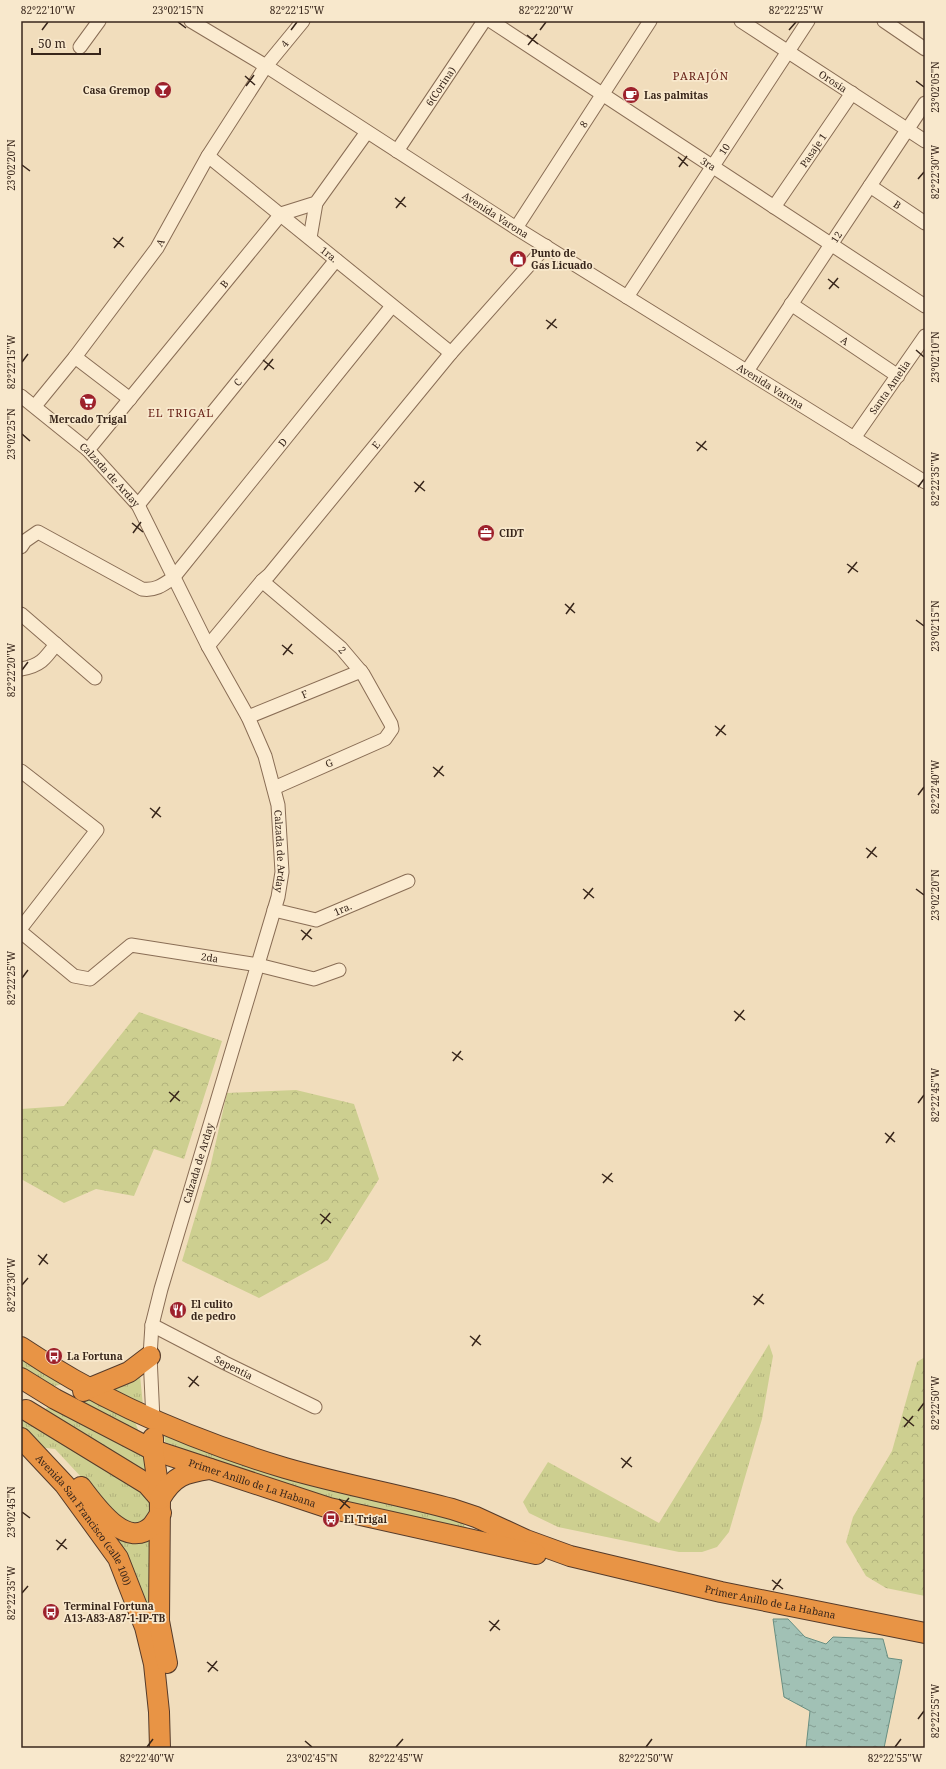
<svg xmlns="http://www.w3.org/2000/svg" width="946" height="1769" font-family="'Noto Serif',serif">
<style>
.grass{fill:url(#grass-tufts)}
.forest{fill:url(#forest-crowns)}
.water{fill:url(#water-ripples);stroke:#688f82}
.lines{fill:none;stroke-linecap:round;stroke-linejoin:round}
.minor-casing{stroke:#896d55;stroke-width:15}
.highway-casing{stroke:#563b2a;stroke-width:22}
.minor{stroke:#fbebd0;stroke-width:13}
.highway{stroke:#e89445;stroke-width:20}
.ticks{fill:none;stroke:#38261b;stroke-width:1.5}
.labels{text-anchor:middle;stroke-width:3.5;stroke-linejoin:round;paint-order:stroke}
.street-label{font-size:10px;fill:#38261b;stroke:#f8e8cc}
.poi-label{font-size:10px;font-weight:bold;fill:#38261b;stroke:#f8e8cc;text-anchor:start}
.neighbourhood-label{font-size:11px;letter-spacing:1px;fill:#672117;stroke:#f8e8cc}
.neatline{fill:none;stroke:#38261b;stroke-width:1.5}
.ticks-label{font-size:10px;text-anchor:middle;fill:#38261b}
</style>
<defs>
<pattern id="grass-tufts" width="24" height="20" patternUnits="userSpaceOnUse"><rect width="24" height="20" fill="#cdcf90"/><path d="M3 7l-1-3M5 7V3M7 7l1-3M15 17l-1-3M17 17v-4M19 17l1-3" fill="none" stroke="#b1b27c"/></pattern>
<pattern id="forest-crowns" width="20" height="18" patternUnits="userSpaceOnUse"><rect width="20" height="18" fill="#cdcf90"/><path d="M2 6a3 3 0 1 1 6 0M12 15a3 3 0 1 1 6 0" fill="none" stroke="#b1b27c"/></pattern>
<pattern id="water-ripples" width="26" height="14" patternUnits="userSpaceOnUse"><rect width="26" height="14" fill="#a1c1b5"/><path d="M2 4q2-2 4 0t4 0M15 11q2-2 4 0t4 0" fill="none" stroke="#849d92"/></pattern>
</defs>
<rect width="100%" height="100%" fill="#f1ddbc"/>
<path class="grass" d="M 769,1344 L 773,1356 L 762,1419 L 729,1532 L 717,1547 L 702,1552 L 679,1552 L 558,1527 L 529,1513 L 523,1502 L 548,1462 L 659,1523 Z
M 21,1355 L 62,1384 C 46,1391 34,1377 21,1369 Z
M 140,1375 L 143,1406 L 102,1387 Z
M 88,1395 L 135,1422 L 139,1432 L 76,1400 L 76,1398 Z
M 54,1403 L 145,1447 L 151,1477 L 41,1412 Z
M 21,1418 L 140,1483 L 154,1507 L 144,1523 L 126,1525 L 55,1449 L 38,1447 L 21,1430 Z
M 163,1427 L 455,1518 L 478,1536 L 375,1512 L 242,1473 L 165,1442 Z
M 99,1517 L 155,1532 L 164,1714 Z"/>
<path class="forest" d="M 139,1012 L 222,1041 L 184,1159 L 154,1149 L 134,1196 L 96,1189 L 64,1203 L 21,1179 L 21,1109 L 64,1106 Z
M 296,1090 L 354,1104 L 379,1179 L 328,1260 L 259,1298 L 182,1261 L 210,1168 L 227,1093 Z
M 925,1357 L 925,1596 L 886,1588 L 866,1576 L 846,1542 L 853,1517 L 892,1451 L 917,1362 Z"/>
<path class="water" d="M 773,1619 L 788,1619 L 805,1637 L 826,1644 L 833,1637 L 883,1639 L 888,1658 L 902,1660 L 884,1748 L 806,1748 L 810,1711 L 784,1697 Z"/>
<g class="lines">
<g class="minor-casing">
<g id="minor">
<path id="s1" d="M 191,21 L 266,66 L 516,228 L 925,482"/>
<path id="s2" d="M 491,21 L 925,306"/>
<path id="s3" d="M 741,21 L 925,141"/>
<path d="M 884,21 L 925,49"/>
<path d="M 80,47 L 99,21"/>
<path id="s4" d="M 397,151 L 484,21"/>
<path id="s5" d="M 208,156 L 451,353"/>
<path id="s6" d="M 870,186 L 925,223"/>
<path id="s7" d="M 774,207 L 852,93"/>
<path id="s8" d="M 516,228 L 650,21"/>
<path d="M 310,238 L 316,203"/>
<path id="s9" d="M 627,297 L 808,21"/>
<path id="s10" d="M 791,304 L 898,376"/>
<path d="M 75,357 L 130,399"/>
<path id="s11" d="M 747,371 L 925,103"/>
<path id="s12" d="M 21,396 L 88,450 L 138,505 L 208,646 L 248,717 L 265,756 L 278,805 L 282,872 L 278,897 L 161,1289 L 152,1325 L 150,1356 L 153,1420"/>
<path id="s13" d="M 35,406 L 75,357 L 157,248 L 208,156 L 266,66 L 303,21"/>
<path id="s14" d="M 854,438 L 925,336"/>
<path id="s15" d="M 88,450 L 281,214 L 316,203 L 367,132"/>
<path id="s16" d="M 138,505 L 336,260"/>
<path id="s17" d="M 21,547 L 25,541 L 38,532 L 142,589 C 155,591 163,585 173,578 L 392,306"/>
<path id="s18" d="M 262,581 L 341,648 L 363,674 L 391,724 L 392,729 L 385,739 L 274,788"/>
<path d="M 21,614 L 95,678"/>
<path id="s19" d="M 208,646 L 262,581 L 269,575 L 451,353 L 546,246"/>
<path d="M 21,669 C 40,666 45,659 56,644"/>
<path id="s20" d="M 248,717 L 361,671"/>
<path d="M 21,771 L 97,830 L 21,928"/>
<path id="s21" d="M 274,910 L 316,920 L 408,881"/>
<path id="s22" d="M 21,932 L 74,976 L 90,979 L 131,945 L 258,965 L 314,979 L 339,970"/>
<path id="s23" d="M 152,1325 L 225,1363 L 315,1407"/>
</g>
</g>
<g class="highway-casing">
<g id="highway">
<path id="s24" d="M 21,1347 C 101,1401 192,1440 285,1468 C 340,1484 396,1494 452,1509 L 476,1517 L 526,1540 L 570,1556 L 721,1592 L 925,1633"/>
<path id="s25" d="M 21,1378 L 55,1399 L 153,1450 L 329,1508 L 536,1554"/>
<path d="M 83,1391 L 129,1372 L 150,1356"/>
<path d="M 26,1410 L 147,1484 L 160,1499"/>
<path id="s26" d="M 21,1438 L 65,1485 L 118,1558 L 145,1627 L 154,1664 L 159,1712 L 160,1748"/>
<path d="M 153,1438 L 153,1450 L 160,1499 L 159,1621 L 167,1663"/>
<path d="M 81,1487 C 95,1505 126,1551 152,1526 C 155,1522 158,1517 161,1513"/>
<path d="M 160,1499 C 174,1475 185,1473 210,1469"/>
</g>
</g>
<use href="#minor" class="minor"/>
<use href="#highway" class="highway"/>
</g>
<path class="ticks" d="M 178,22 L 186,28M 42,30 L 48,22M 291,30 L 297,22M 540,30 L 546,22M 789,30 L 796,22M 527,35 L 538,44M 528,45 L 537,34M 245,76 L 255,85M 916,81 L 924,87M 246,86 L 254,75M 678,157 L 688,166M 22,165 L 30,171M 679,167 L 687,156M 918,179 L 924,172M 395,198 L 406,207M 396,208 L 405,197M 113,238 L 124,247M 114,248 L 123,237M 828,279 L 839,288M 829,289 L 838,278M 546,320 L 557,328M 547,329 L 556,319M 916,350 L 924,357M 263,360 L 274,369M 22,362 L 28,354M 264,370 L 273,359M 22,434 L 30,441M 696,442 L 707,450M 697,451 L 706,441M 414,482 L 425,491M 918,487 L 924,479M 415,492 L 424,481M 132,523 L 143,532M 133,533 L 141,522M 847,564 L 858,572M 848,573 L 857,562M 565,604 L 575,613M 566,614 L 574,603M 916,620 L 924,626M 282,645 L 293,654M 283,655 L 292,644M 22,670 L 28,662M 715,726 L 726,735M 716,736 L 725,725M 433,767 L 444,776M 434,777 L 443,766M 918,795 L 924,787M 150,808 L 161,817M 152,818 L 160,807M 866,848 L 877,857M 867,858 L 876,847M 583,889 L 594,898M 916,889 L 924,895M 584,899 L 593,888M 301,930 L 312,939M 302,940 L 311,929M 22,978 L 28,970M 734,1011 L 745,1020M 735,1021 L 744,1010M 452,1052 L 463,1060M 453,1061 L 461,1051M 169,1092 L 180,1101M 170,1102 L 179,1091M 918,1103 L 924,1095M 885,1133 L 895,1142M 886,1143 L 894,1132M 602,1174 L 613,1182M 603,1183 L 612,1173M 320,1214 L 331,1223M 321,1224 L 330,1213M 38,1255 L 48,1264M 39,1265 L 47,1254M 22,1285 L 28,1278M 753,1296 L 764,1304M 754,1305 L 763,1294M 470,1336 L 481,1345M 472,1346 L 480,1335M 188,1377 L 199,1386M 189,1387 L 198,1376M 918,1411 L 924,1403M 903,1417 L 914,1426M 904,1427 L 913,1416M 621,1458 L 632,1467M 622,1468 L 631,1457M 339,1499 L 350,1508M 340,1509 L 349,1498M 22,1512 L 30,1518M 56,1540 L 67,1549M 57,1550 L 66,1539M 772,1580 L 783,1589M 773,1590 L 781,1579M 22,1593 L 28,1586M 489,1621 L 500,1630M 490,1631 L 499,1620M 207,1662 L 218,1671M 208,1672 L 217,1661M 918,1719 L 924,1711M 305,1741 L 312,1747M 147,1747 L 153,1739M 396,1747 L 403,1739M 646,1747 L 652,1739M 895,1747 L 901,1739"/>
<defs>
<g id="bar-disc" transform="scale(0.9)"><circle r="9.5" fill="#9d212b" stroke="#f8e8cc"/><path d="M-6-5H6L.8 .8V4.5H3.5V6h-7V4.5H-.8V.8Z" fill="#fff"/></g>
<g id="cafe-disc" transform="scale(0.9)"><circle r="9.5" fill="#9d212b" stroke="#f8e8cc"/><path d="M-5.5-4.5H6V0H3Q3 3.5 0 3.5H-2.5Q-5.5 3.5-5.5 0ZM3-3.2v2h1.7v-2ZM-6 4.5H4V6H-6Z" fill="#fff"/></g>
<g id="shop-disc" transform="scale(0.9)"><circle r="9.5" fill="#9d212b" stroke="#f8e8cc"/><path d="M-5-2.5h2.3a2.7 3.5 0 0 1 5.4 0H5L5.5 6h-11ZM-1.5-2.5h3a1.5 2.3 0 0 0-3 0Z" fill="#fff"/></g>
<g id="supermarket-disc" transform="scale(0.9)"><circle r="9.5" fill="#9d212b" stroke="#f8e8cc"/><path d="M-6-5.5h2.5l.6 2H6L4.5 2H-2.5L-4.4-4H-6ZM-1.5 3.2a1.3 1.3 0 1 0 .1 0ZM3 3.2a1.3 1.3 0 1 0 .1 0Z" fill="#fff"/></g>
<g id="office-disc" transform="scale(0.9)"><circle r="9.5" fill="#9d212b" stroke="#f8e8cc"/><path d="M-6-3h4V-5.5h4V-3h4V5H-6ZM-1-4.5V-3h2v-1.5ZM-6 0V1H6V0Z" fill="#fff"/></g>
<g id="restaurant-disc" transform="scale(0.9)"><circle r="9.5" fill="#9d212b" stroke="#f8e8cc"/><path d="M-5-6h1v4h1v-4h1v4h1v-4h1v5L-1.5 .5V6h-2V.5L-5-1ZM5-6V6H3V1.5H1.5Q1.5-4 5-6Z" fill="#fff"/></g>
<g id="bus-disc" transform="scale(0.9)"><circle r="9.5" fill="#9d212b" stroke="#f8e8cc"/><path d="M-5-6H5V4H4V6H2V4H-2V6H-4V4H-5ZM-3.5-4V0h7V-4ZM-3.5 1.2v1.5H-2V1.2ZM2 1.2v1.5H3.5V1.2Z" fill="#fff"/></g>
</defs>
<g fill-rule="evenodd">
<use href="#bar-disc" x="163" y="90"/>
<use href="#cafe-disc" x="631" y="95"/>
<use href="#shop-disc" x="518" y="259"/>
<use href="#supermarket-disc" x="88" y="402"/>
<use href="#office-disc" x="486" y="533"/>
<use href="#restaurant-disc" x="178" y="1310"/>
<use href="#bus-disc" x="54" y="1356"/>
<use href="#bus-disc" x="331" y="1519"/>
<use href="#bus-disc" x="51" y="1612"/>
</g>
<g class="labels">
<g class="street-label">
<text dy="4" stroke="none"><textPath href="#s13" startOffset="441">4</textPath></text>
<text dy="4" stroke="none"><textPath href="#s3" startOffset="110">Orosia</textPath></text>
<text dy="4" stroke="none"><textPath href="#s4" startOffset="78">6(Corina)</textPath></text>
<text dy="4" stroke="none"><textPath href="#s8" startOffset="124">8</textPath></text>
<text dy="4" stroke="none"><textPath href="#s9" startOffset="177">10</textPath></text>
<text dy="4" stroke="none"><textPath href="#s7" startOffset="69">Pasaje 1</textPath></text>
<text dy="4" stroke="none"><textPath href="#s2" startOffset="260">3ra</textPath></text>
<text dy="4" stroke="none"><textPath href="#s6" startOffset="33">B</textPath></text>
<text dy="4" stroke="none"><textPath href="#s1" startOffset="361">Avenida Varona</textPath></text>
<text dy="4" stroke="none"><textPath href="#s11" startOffset="161">12</textPath></text>
<text dy="4" stroke="none"><textPath href="#s13" startOffset="206">A</textPath></text>
<text dy="4" stroke="none"><textPath href="#s5" startOffset="156">1ra.</textPath></text>
<text dy="4" stroke="none"><textPath href="#s15" startOffset="215">B</textPath></text>
<text dy="4" stroke="none"><textPath href="#s10" startOffset="65">A</textPath></text>
<text dy="4" stroke="none"><textPath href="#s16" startOffset="158">C</textPath></text>
<text dy="4" stroke="none"><textPath href="#s1" startOffset="685">Avenida Varona</textPath></text>
<text dy="4" stroke="none"><textPath href="#s14" startOffset="62">Santa Amelia</textPath></text>
<text dy="4" stroke="none"><textPath href="#s17" startOffset="350">D</textPath></text>
<text dy="4" stroke="none"><textPath href="#s19" startOffset="262">E</textPath></text>
<text dy="4" stroke="none"><textPath href="#s12" startOffset="119">Calzada de Arday</textPath></text>
<text dy="4" stroke="none"><textPath href="#s18" startOffset="106">2</textPath></text>
<text dy="4" stroke="none"><textPath href="#s20" startOffset="61">F</textPath></text>
<text transform="translate(329 763) rotate(-24)" y="4">G</text>
<text dy="4" stroke="none"><textPath href="#s12" startOffset="539">Calzada de Arday</textPath></text>
<text dy="4" stroke="none"><textPath href="#s21" startOffset="72">1ra.</textPath></text>
<text dy="4" stroke="none"><textPath href="#s22" startOffset="218">2da</textPath></text>
<text transform="translate(198 1163) rotate(-73)" y="4">Calzada de Arday</text>
<text dy="4" stroke="none"><textPath href="#s23" startOffset="92">Sepentia</textPath></text>
<text dy="4" stroke="none"><textPath href="#s25" startOffset="255">Primer Anillo de La Habana</textPath></text>
<text dy="4" stroke="none"><textPath href="#s26" startOffset="104">Avenida San Francisco (calle 100)</textPath></text>
<text dy="4" stroke="none"><textPath href="#s24" startOffset="796">Primer Anillo de La Habana</textPath></text>
</g>
<g class="poi-label">
<text x="150" y="94" text-anchor="end">Casa Gremop</text>
<text x="644" y="99">Las palmitas</text>
<text x="531" y="257">Punto de<tspan x="531" dy="12">Gas Licuado</tspan></text>
<text x="88" y="423" text-anchor="middle">Mercado Trigal</text>
<text x="499" y="537">CIDT</text>
<text x="191" y="1308">El culito<tspan x="191" dy="12">de pedro</tspan></text>
<text x="67" y="1360">La Fortuna</text>
<text x="344" y="1523">El Trigal</text>
<text x="64" y="1610">Terminal Fortuna<tspan x="64" dy="12">A13-A83-A87-1-IP-TB</tspan></text>
</g>
<g class="neighbourhood-label">
<text x="701" y="80">PARAJÓN</text>
<text x="181" y="417">EL TRIGAL</text>
</g>
</g>
<rect width="946" height="1769" fill="none" stroke="#f8e8cc" stroke-width="44"/>
<path d="M32 48v6h68v-6" fill="none" stroke="#38261b" stroke-width="2"/>
<text x="38" y="48" font-size="12" fill="#38261b" stroke="#f8e8cc" stroke-width="3" paint-order="stroke">50 m</text>
<rect x="22" y="22" width="902" height="1725" class="neatline"/>
<g class="ticks-label">
<text x="48" y="14">82°22'10"W</text>
<text x="178" y="14">23°02'15"N</text>
<text x="297" y="14">82°22'15"W</text>
<text x="546" y="14">82°22'20"W</text>
<text x="796" y="14">82°22'25"W</text>
<text transform="translate(935 87) rotate(-90)" y="4">23°02'05"N</text>
<text transform="translate(11 165) rotate(-90)" y="4">23°02'20"N</text>
<text transform="translate(935 172) rotate(-90)" y="4">82°22'30"W</text>
<text transform="translate(935 357) rotate(-90)" y="4">23°02'10"N</text>
<text transform="translate(11 362) rotate(-90)" y="4">82°22'15"W</text>
<text transform="translate(11 434) rotate(-90)" y="4">23°02'25"N</text>
<text transform="translate(935 479) rotate(-90)" y="4">82°22'35"W</text>
<text transform="translate(935 626) rotate(-90)" y="4">23°02'15"N</text>
<text transform="translate(11 670) rotate(-90)" y="4">82°22'20"W</text>
<text transform="translate(935 787) rotate(-90)" y="4">82°22'40"W</text>
<text transform="translate(935 895) rotate(-90)" y="4">23°02'20"N</text>
<text transform="translate(11 978) rotate(-90)" y="4">82°22'25"W</text>
<text transform="translate(935 1095) rotate(-90)" y="4">82°22'45"W</text>
<text transform="translate(11 1285) rotate(-90)" y="4">82°22'30"W</text>
<text transform="translate(935 1403) rotate(-90)" y="4">82°22'50"W</text>
<text transform="translate(11 1512) rotate(-90)" y="4">23°02'45"N</text>
<text transform="translate(11 1593) rotate(-90)" y="4">82°22'35"W</text>
<text transform="translate(935 1711) rotate(-90)" y="4">82°22'55"W</text>
<text x="147" y="1762">82°22'40"W</text>
<text x="312" y="1762">23°02'45"N</text>
<text x="396" y="1762">82°22'45"W</text>
<text x="646" y="1762">82°22'50"W</text>
<text x="895" y="1762">82°22'55"W</text>
</g>
</svg>
